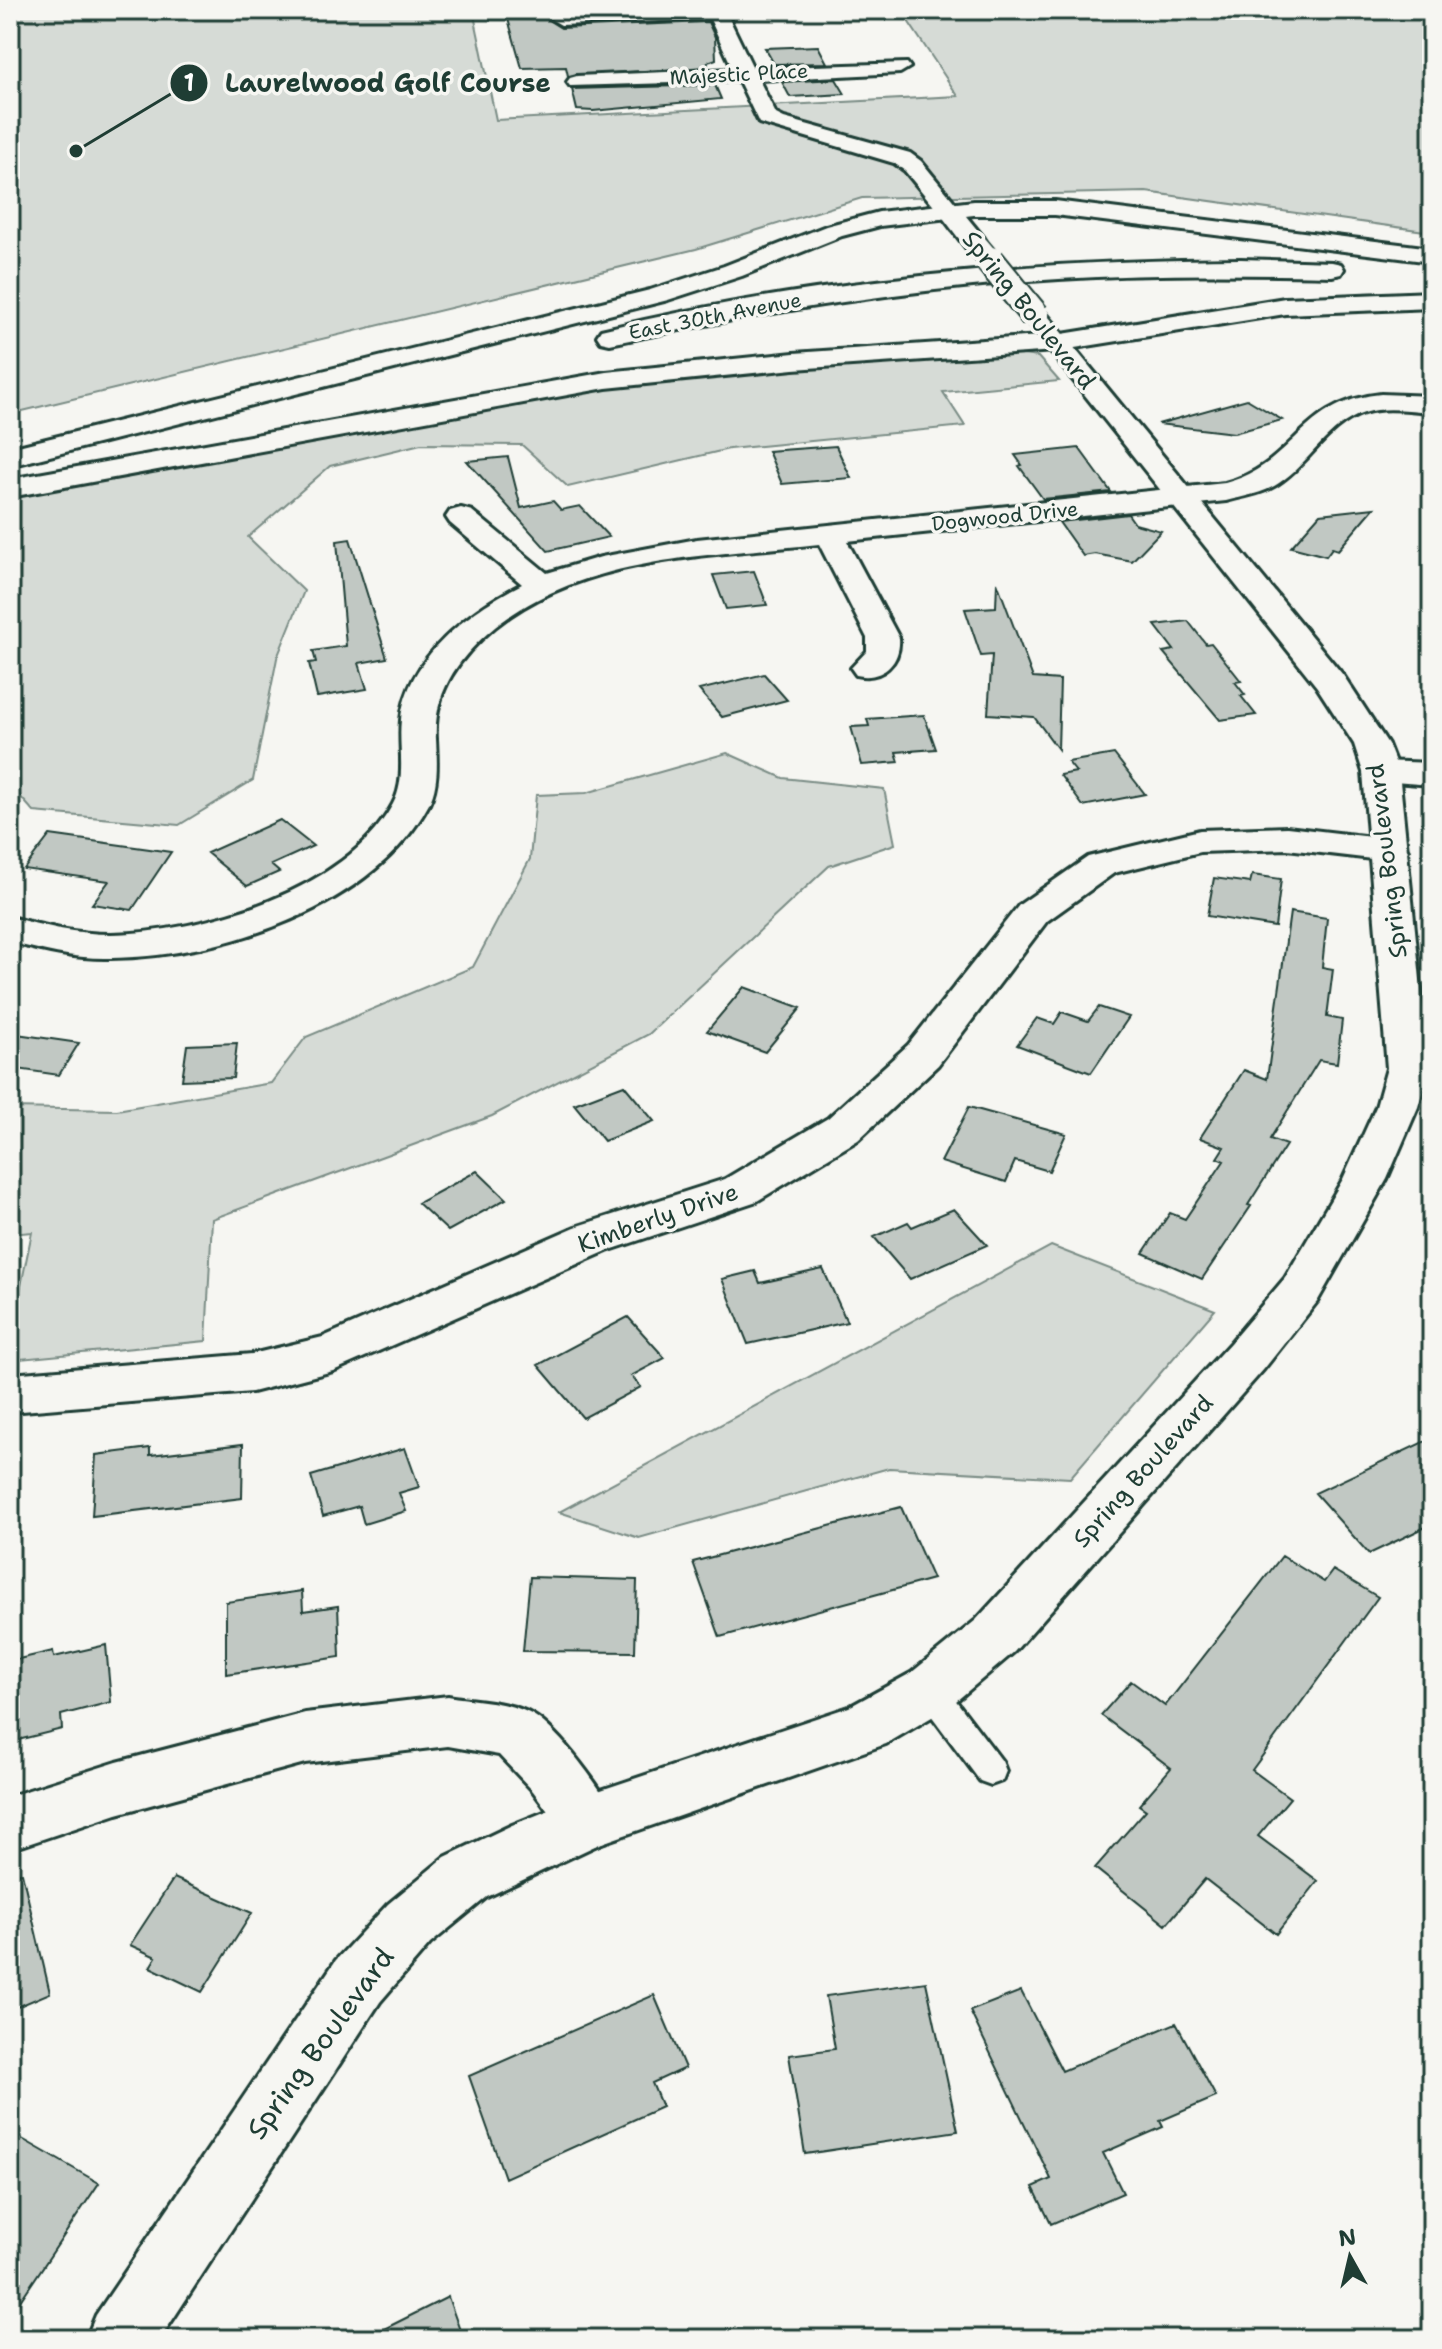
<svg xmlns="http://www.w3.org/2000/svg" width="1442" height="2349" font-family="'Shantell Sans',sans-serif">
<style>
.green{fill:#d6dbd6;stroke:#7a8c85;stroke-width:2}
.building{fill:#c1c8c3;stroke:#1f3d34;stroke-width:2}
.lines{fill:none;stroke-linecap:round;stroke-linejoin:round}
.lane-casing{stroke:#1f3d34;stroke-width:6}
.street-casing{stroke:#1f3d34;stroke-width:6}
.secondary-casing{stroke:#1f3d34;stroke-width:6}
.primary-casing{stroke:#1f3d34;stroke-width:6}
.lane{fill:#f6f6f2;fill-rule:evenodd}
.street{fill:#f6f6f2;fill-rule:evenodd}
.secondary{fill:#f6f6f2;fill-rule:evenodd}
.primary{fill:#f6f6f2;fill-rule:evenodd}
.secondary-bridge-far1-casing{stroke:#1f3d34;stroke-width:25;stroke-linecap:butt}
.secondary-bridge-casing{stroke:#1f3d34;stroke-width:32;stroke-linecap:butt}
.secondary-bridge-far1{stroke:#f6f6f2;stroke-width:22}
.secondary-bridge{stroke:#f6f6f2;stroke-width:28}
.labels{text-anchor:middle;stroke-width:7;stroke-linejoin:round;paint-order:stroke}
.far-street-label{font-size:20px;fill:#1f3d34;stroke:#f6f6f2}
.street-label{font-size:24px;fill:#1f3d34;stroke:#f6f6f2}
.near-street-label{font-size:28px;fill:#1f3d34;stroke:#f6f6f2}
.leader{fill:none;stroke:#1f3d34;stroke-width:3}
.callout-dot{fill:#1f3d34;stroke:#f6f6f2;stroke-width:3}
.mark-label{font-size:24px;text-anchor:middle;font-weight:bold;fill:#fff}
.callout-label{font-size:26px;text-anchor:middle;font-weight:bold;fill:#1f3d34;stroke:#f6f6f2;stroke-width:7;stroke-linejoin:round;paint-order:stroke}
</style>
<rect width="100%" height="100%" fill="#f6f6f2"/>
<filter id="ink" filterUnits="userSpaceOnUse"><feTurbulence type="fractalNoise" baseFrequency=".0125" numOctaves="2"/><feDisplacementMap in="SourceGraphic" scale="16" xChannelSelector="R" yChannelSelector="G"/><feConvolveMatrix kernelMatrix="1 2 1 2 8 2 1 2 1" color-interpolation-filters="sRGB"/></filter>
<g filter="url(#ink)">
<path class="green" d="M 10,10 L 473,10 L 496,120 L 958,96 L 904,15 L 877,10 L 978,10 L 981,14 L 1069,10 L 1432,10 L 1432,232 L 1146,192 L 862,198 L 696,249 L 10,414 Z
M 1009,353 L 1038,357 L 1059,381 L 943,392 L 965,426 L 729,449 L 568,487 L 522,445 L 421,444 L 330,466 L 248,537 L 304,591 L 277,658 L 253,780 L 179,825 L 34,812 L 10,785 L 10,496 L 582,392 L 760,371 Z
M 727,753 L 783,778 L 884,789 L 895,844 L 829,866 L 649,1034 L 492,1116 L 212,1219 L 206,1341 L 10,1360 L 10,1340 L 32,1232 L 10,1234 L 10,1108 L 117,1110 L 271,1083 L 306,1037 L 473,967 L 530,859 L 536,795 L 586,793 Z
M 1051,1246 L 1215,1310 L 1070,1478 L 889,1468 L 639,1538 L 559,1512 Z"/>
<path class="building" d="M 561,10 L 548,20 L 561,28 L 708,22 L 715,37 L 716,59 L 708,62 L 707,67 L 568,76 L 566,67 L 522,68 L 506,12 Z
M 818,46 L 827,63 L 774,64 L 765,48 Z
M 836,79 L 845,94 L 790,97 L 782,82 Z
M 715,85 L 721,99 L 593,111 L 577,110 L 572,89 Z
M 1247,399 L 1282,420 L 1234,433 L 1158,424 Z
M 836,446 L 851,478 L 782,484 L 768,451 Z
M 1079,448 L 1111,492 L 1043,499 L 1019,466 L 1022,465 L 1015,455 Z
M 508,457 L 521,508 L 553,501 L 561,510 L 580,506 L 609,537 L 548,551 L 467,461 Z
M 1374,508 L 1338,550 L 1332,548 L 1326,556 L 1291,547 L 1320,514 Z
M 1128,514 L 1135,524 L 1161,531 L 1132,561 L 1095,554 L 1083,556 L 1059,522 Z
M 350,539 L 387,658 L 359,663 L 367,689 L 317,697 L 309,663 L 316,662 L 313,651 L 346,646 L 337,541 Z
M 754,571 L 767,605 L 726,609 L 713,575 Z
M 997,582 L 1033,678 L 1060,680 L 1058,749 L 1034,717 L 988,714 L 992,655 L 981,656 L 965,609 L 996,607 Z
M 1188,621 L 1206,644 L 1211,643 L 1241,681 L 1235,682 L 1245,695 L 1241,696 L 1256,715 L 1220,720 L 1163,652 L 1174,650 L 1155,625 Z
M 764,674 L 787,700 L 722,717 L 699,690 Z
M 924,715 L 936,749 L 896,752 L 899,762 L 862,765 L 851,727 L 869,726 L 867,719 Z
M 1114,754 L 1145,794 L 1083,806 L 1060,775 L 1076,772 L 1068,762 Z
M 280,820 L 313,846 L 271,865 L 279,872 L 247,886 L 207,853 Z
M 50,835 L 171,852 L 132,910 L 92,904 L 109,881 L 24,869 Z
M 1252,875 L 1281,879 L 1275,927 L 1207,916 L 1214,878 L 1250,883 Z
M 1290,912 L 1327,918 L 1322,967 L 1333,969 L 1327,1017 L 1342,1020 L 1337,1063 L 1319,1060 L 1270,1139 L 1286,1145 L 1248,1205 L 1251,1206 L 1202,1279 L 1143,1253 L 1170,1213 L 1185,1219 L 1224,1161 L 1217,1158 L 1224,1147 L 1200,1138 L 1244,1070 L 1267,1079 Z
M 744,987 L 801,1008 L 765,1052 L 707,1031 Z
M 1099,1007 L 1129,1017 L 1091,1073 L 1017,1045 L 1037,1018 L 1054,1024 L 1062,1012 L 1088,1021 Z
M 10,1033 L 79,1043 L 59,1075 L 10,1068 Z
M 237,1043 L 233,1078 L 182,1080 L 187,1045 Z
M 624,1085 L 654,1121 L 604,1141 L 574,1104 Z
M 969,1107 L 1066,1134 L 1049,1171 L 1015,1161 L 1006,1182 L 941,1162 Z
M 477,1171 L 506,1199 L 448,1231 L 418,1203 Z
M 954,1209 L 987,1245 L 910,1279 L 874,1237 L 908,1222 L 912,1227 Z
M 823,1269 L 847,1322 L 748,1344 L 722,1279 L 755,1271 L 760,1283 Z
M 628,1317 L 665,1358 L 631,1376 L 641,1387 L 583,1418 L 538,1365 Z
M 1432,1438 L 1432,1524 L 1369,1554 L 1315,1493 Z
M 243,1444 L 242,1498 L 92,1516 L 96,1455 L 150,1448 L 150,1455 Z
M 405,1448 L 419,1487 L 399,1493 L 406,1511 L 364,1524 L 359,1506 L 323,1516 L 311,1476 Z
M 901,1507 L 933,1579 L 720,1637 L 693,1562 Z
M 1282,1556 L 1324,1582 L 1333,1570 L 1378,1597 L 1252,1770 L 1290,1798 L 1258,1836 L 1318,1881 L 1276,1934 L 1205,1879 L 1166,1925 L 1095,1868 L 1146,1810 L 1139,1805 L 1171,1768 L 1101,1715 L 1131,1681 L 1165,1706 Z
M 530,1577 L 637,1580 L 635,1652 L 523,1651 Z
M 302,1591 L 303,1611 L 338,1606 L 340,1657 L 226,1674 L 226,1602 Z
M 106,1645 L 111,1702 L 61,1715 L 62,1729 L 10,1742 L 10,1661 L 53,1651 L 54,1657 Z
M 22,1873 L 50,1993 L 10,2010 L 10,1874 Z
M 174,1878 L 252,1913 L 202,1992 L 150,1967 L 156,1957 L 130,1945 Z
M 926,1982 L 958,2131 L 805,2154 L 789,2055 L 835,2049 L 826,1996 Z
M 1021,1991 L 1062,2071 L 1176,2023 L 1216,2097 L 1160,2121 L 1163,2127 L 1103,2153 L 1123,2193 L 1051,2224 L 1033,2187 L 1051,2179 L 970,2011 Z
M 654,1995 L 685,2068 L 652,2083 L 662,2107 L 505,2178 L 469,2076 Z
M 10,2132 L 99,2183 L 10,2316 Z
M 448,2297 L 463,2339 L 364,2339 Z"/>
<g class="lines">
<g class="lane-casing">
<path id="lane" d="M 930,1677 L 941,1681 L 1002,1761 L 1006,1771 L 1002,1781 L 991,1785 L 980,1781 L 919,1699 L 915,1690 L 919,1681 Z"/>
</g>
<g class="street-casing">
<path id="street" d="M 645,10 L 725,10 L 753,68 L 907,63 L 910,67 L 900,73 L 759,80 L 776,114 L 784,118 L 910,153 L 921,161 L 961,210 L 957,215 L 941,215 L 905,171 L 894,163 L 759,123 L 739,81 L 570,86 L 567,82 L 570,78 L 577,76 L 733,69 L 710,19 L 561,25 L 551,19 L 561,13 Z
M 1381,394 L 1432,396 L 1432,412 C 1411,411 1385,406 1364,413 C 1327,425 1310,463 1279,483 C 1263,494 1244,496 1226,501 L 847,541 L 899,638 C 901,663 882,681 856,675 L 851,668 L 867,651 L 867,638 L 819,544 C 711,556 583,556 495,627 C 460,656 433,691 436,739 C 437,760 439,785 429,804 C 374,908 222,957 111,958 C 76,959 43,951 10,942 L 10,917 C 44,926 76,934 111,934 C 204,932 346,891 393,804 C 407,778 398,747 401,720 C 407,657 471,610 522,584 L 450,523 L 446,517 L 450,511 L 461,508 L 472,511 L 547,573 L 601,557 L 697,539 L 1225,483 C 1294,466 1299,402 1381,394 Z
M 1381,761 L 1432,763 L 1432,785 L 1368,780 L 1363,772 L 1368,764 Z
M 1287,827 L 1389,839 L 1402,842 L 1408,850 L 1402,858 L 1389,861 L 1287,849 L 1200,852 L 1114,873 L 1047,921 L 938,1065 L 858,1140 L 757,1201 L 607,1251 L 333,1371 L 252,1392 L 10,1412 L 10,1374 L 252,1354 L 323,1337 L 575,1227 L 725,1179 L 828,1118 L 908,1045 L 1019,905 L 1088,857 L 1200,830 Z
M 448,1696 C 474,1701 510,1701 533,1715 C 559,1730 606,1794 618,1821 L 609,1840 L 589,1848 L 569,1840 L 533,1791 L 499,1755 L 448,1746 L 305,1763 L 117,1814 L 10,1850 L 10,1796 L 117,1762 L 305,1713 Z"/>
</g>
<g class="secondary-casing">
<path id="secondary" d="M 949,203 L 957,205 L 984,238 L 987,243 L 984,248 L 966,248 L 941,215 L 937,210 L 941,205 Z
M 1035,308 L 1044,311 L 1343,675 L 1388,744 L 1399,772 L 1429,1068 L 1418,1107 L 1387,1179 L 1317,1302 L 1264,1369 L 1014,1652 L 949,1707 L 886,1744 L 599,1844 L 487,1897 L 430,1944 L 380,2002 L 160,2339 L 86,2339 L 96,2315 L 336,1960 L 388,1904 L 445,1857 L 512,1825 L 589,1794 L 849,1707 L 911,1673 L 976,1620 L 1230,1343 L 1285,1278 L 1343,1179 L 1376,1107 L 1387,1068 L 1363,772 L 1354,744 L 1317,687 L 1026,321 L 1022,316 L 1026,311 Z"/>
</g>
<g class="primary-casing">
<path id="primary" d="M 974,201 L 1055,201 L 1432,248 L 1432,262 L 1055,215 L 974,215 L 880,226 L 842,236 L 742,276 L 668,300 L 10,466 L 10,448 L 650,290 L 724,266 L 826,226 L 879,212 Z
M 1241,259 L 1332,262 L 1341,264 L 1344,269 L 1341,274 L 1332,276 C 1241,274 1150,273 1059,279 C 908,288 759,313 610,344 L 601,342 L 597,336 L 601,330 C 809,279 1027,261 1241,259 Z
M 1432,292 L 1432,308 L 1285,314 L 1056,351 L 794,369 L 606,388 L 10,497 L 10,479 L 606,372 L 794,353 L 1056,335 L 1285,298 Z"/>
</g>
<use href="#lane" class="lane"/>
<use href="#street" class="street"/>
<use href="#secondary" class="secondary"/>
<use href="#primary" class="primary"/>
<g class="secondary-bridge-far1-casing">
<path id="secondary-bridge-far1" d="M 975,243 L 992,263"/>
</g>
<g class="secondary-bridge-casing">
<path id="secondary-bridge" d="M 990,261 L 1035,316"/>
</g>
<use href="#secondary-bridge-far1" class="secondary-bridge-far1"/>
<use href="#secondary-bridge" class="secondary-bridge"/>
</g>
</g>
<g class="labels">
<g class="far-street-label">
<text transform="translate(739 74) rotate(-3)" y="7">Majestic Place</text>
<text transform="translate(715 316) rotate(-11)" y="7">East 30th Avenue</text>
<text transform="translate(1005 516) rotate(-6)" y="7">Dogwood Drive</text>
</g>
<g class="street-label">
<text transform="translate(1029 310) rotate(51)" y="8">Spring Boulevard</text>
<text transform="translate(1387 861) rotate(-97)" y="8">Spring Boulevard</text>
<text transform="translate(658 1218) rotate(-19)" y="8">Kimberly Drive</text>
<text transform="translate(1143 1471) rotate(-48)" y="8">Spring Boulevard</text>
</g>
<g class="near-street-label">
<text transform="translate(320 2043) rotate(-54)" y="10">Spring Boulevard</text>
</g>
</g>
<path class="leader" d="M76 151L189 83"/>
<g class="callout-dot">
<circle cx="76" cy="151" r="8"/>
<circle cx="189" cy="83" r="20"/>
</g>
<g class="mark-label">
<text x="189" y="91">1</text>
</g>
<g class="callout-label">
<text x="388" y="92">Laurelwood Golf Course</text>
</g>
<rect width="1442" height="2349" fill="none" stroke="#f6f6f2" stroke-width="40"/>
<rect x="20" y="20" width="1402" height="2309" fill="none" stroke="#1f3d34" stroke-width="3" filter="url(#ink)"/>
<g transform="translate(1350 2257) rotate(352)" stroke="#f6f6f2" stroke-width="6" paint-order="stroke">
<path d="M0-6L14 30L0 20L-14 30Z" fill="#1f3d34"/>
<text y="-12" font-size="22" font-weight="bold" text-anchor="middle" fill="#1f3d34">N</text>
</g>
</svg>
